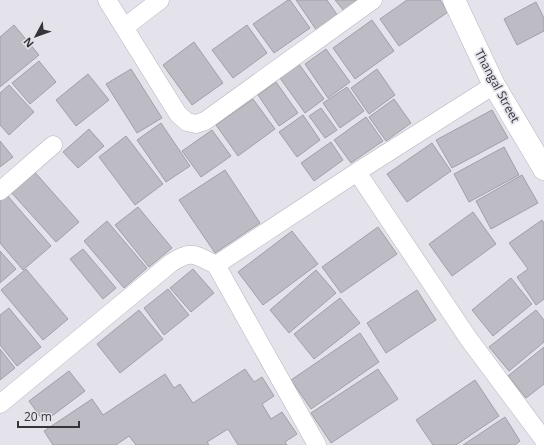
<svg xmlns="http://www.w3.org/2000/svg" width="544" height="445" font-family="'Open Sans',sans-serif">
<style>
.building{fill:#bdbbc4;stroke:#a19fa8}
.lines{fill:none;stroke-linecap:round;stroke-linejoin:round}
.minor-casing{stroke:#b6b4bd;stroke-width:19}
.tertiary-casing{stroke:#b6b4bd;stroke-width:23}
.minor{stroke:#fff;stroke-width:18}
.tertiary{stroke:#fff;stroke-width:22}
.labels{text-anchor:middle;stroke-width:3.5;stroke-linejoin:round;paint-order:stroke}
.street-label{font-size:12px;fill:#353438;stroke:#e4e2eb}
</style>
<rect width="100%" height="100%" fill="#e4e2eb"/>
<path class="building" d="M 288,0 L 290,0 L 310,28 L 274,53 L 253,24 Z
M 296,0 L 327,0 L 338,16 L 317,31 Z
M 335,0 L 357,0 L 344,11 Z
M 407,0 L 440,0 L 448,12 L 399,46 L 380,19 Z
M 536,2 L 544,18 L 544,31 L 517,45 L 504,19 Z
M 372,20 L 394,51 L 355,79 L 333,48 Z
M 14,25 L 39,55 L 0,87 L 0,37 Z
M 247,25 L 267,53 L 233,78 L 212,50 Z
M 194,42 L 223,83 L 192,105 L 163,65 Z
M 326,49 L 350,82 L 328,98 L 305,64 Z
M 39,61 L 56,82 L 30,104 L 12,83 Z
M 299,64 L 324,99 L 305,113 L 280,78 Z
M 131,69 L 162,118 L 137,133 L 106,84 Z
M 377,69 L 395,95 L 369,114 L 351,88 Z
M 88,74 L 109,100 L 76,126 L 56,100 Z
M 276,82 L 298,113 L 279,126 L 258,95 Z
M 9,85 L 34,112 L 9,135 L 0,125 L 0,93 Z
M 347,87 L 364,111 L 340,128 L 323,103 Z
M 253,99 L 275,129 L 238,156 L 216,125 Z
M 394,99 L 411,123 L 386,141 L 369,117 Z
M 321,108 L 337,130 L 325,138 L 309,116 Z
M 492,110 L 508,138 L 452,168 L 436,140 Z
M 303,115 L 320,140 L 297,157 L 279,132 Z
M 366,117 L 383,141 L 351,163 L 334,140 Z
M 161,123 L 190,166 L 166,182 L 137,140 Z
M 89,129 L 104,146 L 78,168 L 63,152 Z
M 212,130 L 231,156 L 201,177 L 182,151 Z
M 126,136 L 163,184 L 135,205 L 99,157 Z
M 0,141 L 13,157 L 0,167 Z
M 331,142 L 343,160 L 314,181 L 301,163 Z
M 432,143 L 451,171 L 407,202 L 387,174 Z
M 504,147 L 519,175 L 469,202 L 454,174 Z
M 32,169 L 79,222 L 56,242 L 9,190 Z
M 225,170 L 260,223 L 215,253 L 179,200 Z
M 522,175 L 538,203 L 491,229 L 476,201 Z
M 6,194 L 51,246 L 23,270 L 0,243 L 0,199 Z
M 138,207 L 172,248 L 149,267 L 115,225 Z
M 473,212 L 496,244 L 452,276 L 429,244 Z
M 542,220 L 544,223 L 544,299 L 536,305 L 517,277 L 528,269 L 509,243 Z
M 107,221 L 147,268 L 124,288 L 84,241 Z
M 378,227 L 397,254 L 341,293 L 322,267 Z
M 292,231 L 318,264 L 263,305 L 238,272 Z
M 83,249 L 116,288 L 103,299 L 70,259 Z
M 0,251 L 16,269 L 0,283 Z
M 26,269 L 68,319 L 43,340 L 1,290 Z
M 193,269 L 214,293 L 191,312 L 170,288 Z
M 316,270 L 336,293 L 289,333 L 270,310 Z
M 511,278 L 532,304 L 493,336 L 472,310 Z
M 168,289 L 189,315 L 164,335 L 144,308 Z
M 417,290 L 436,320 L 386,353 L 367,323 Z
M 340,298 L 360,323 L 314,359 L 294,334 Z
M 9,308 L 41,347 L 17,366 L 0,345 L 0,315 Z
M 139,310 L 163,339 L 120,373 L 97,344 Z
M 536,310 L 544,320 L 544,342 L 509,371 L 489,347 Z
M 360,333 L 379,362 L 311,409 L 291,380 Z
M 544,347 L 544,384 L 526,398 L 508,376 Z
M 0,349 L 15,368 L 0,380 Z
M 245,369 L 254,382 L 262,377 L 274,396 L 262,404 L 271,419 L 282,412 L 297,434 L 285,442 L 287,445 L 238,445 L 228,429 L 207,442 L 209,445 L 136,445 L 129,436 L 116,445 L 53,445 L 44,431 L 92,399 L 103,415 L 165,374 L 174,388 L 180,384 L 193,403 Z
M 378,369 L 398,399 L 331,443 L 311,413 Z
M 69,371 L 85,391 L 44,422 L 29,401 Z
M 475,380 L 499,416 L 456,445 L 433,445 L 416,420 Z
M 505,417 L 520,441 L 515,445 L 463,445 Z"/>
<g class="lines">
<g class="minor-casing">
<path id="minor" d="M 107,0 L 178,114 L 187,122 L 196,124 L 205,121 L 373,0
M 125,27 L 160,0
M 357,172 L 468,338 L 544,440
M 0,191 L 53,145
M 216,265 L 317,445
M 0,404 L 171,263 C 192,249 195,255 216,265 L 357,172 L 494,85"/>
</g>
<g class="tertiary-casing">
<path id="tertiary" d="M 454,0 L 494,85 L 544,169"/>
</g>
<use href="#minor" class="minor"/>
<use href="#tertiary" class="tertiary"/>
</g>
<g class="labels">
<g class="street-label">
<text transform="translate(497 86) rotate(62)" y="4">Thangal Street</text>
</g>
</g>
<g transform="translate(36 36) rotate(229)" stroke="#e4e2eb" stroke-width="3" paint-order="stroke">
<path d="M0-3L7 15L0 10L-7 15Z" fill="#353438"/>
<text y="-6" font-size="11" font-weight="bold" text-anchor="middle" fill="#353438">N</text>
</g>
<path d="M18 421v6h61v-6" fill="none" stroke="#353438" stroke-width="2"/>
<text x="24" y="421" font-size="12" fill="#353438" stroke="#e4e2eb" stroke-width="3" paint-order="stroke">20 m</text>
</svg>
